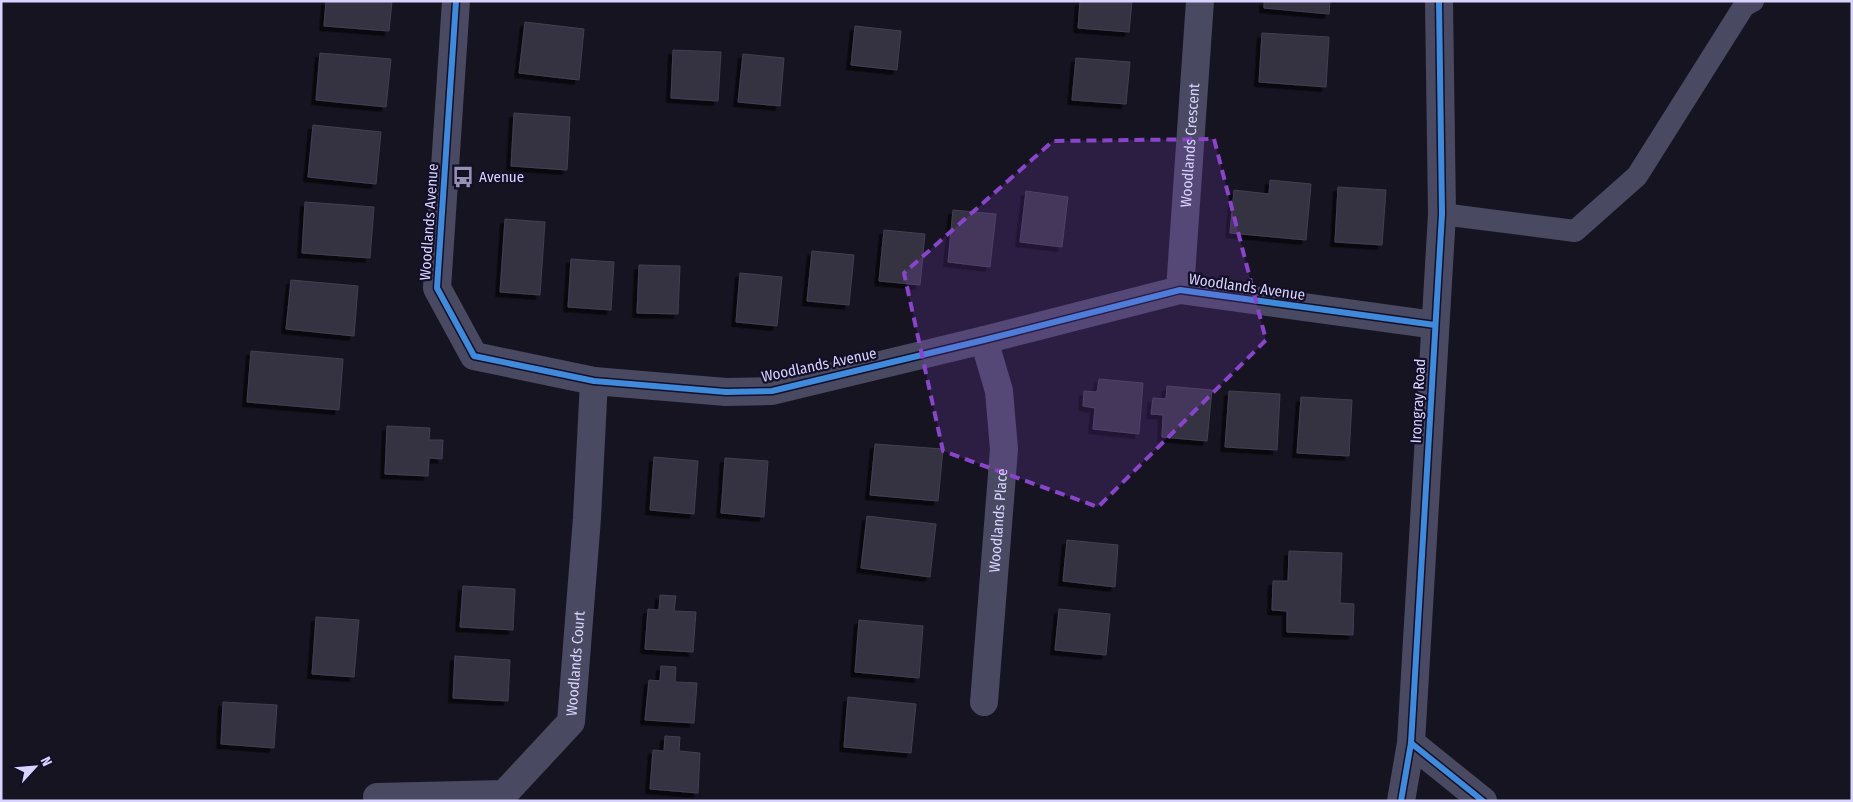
<svg xmlns="http://www.w3.org/2000/svg" width="1853" height="802" font-family="'Fira Sans Condensed',sans-serif">
<style>
.building{fill:#343243;stroke:#433f54;filter:url(#shadow)}
.lines{fill:none;stroke-linecap:round;stroke-linejoin:round}
.service{stroke:#4a4962;stroke-width:22}
.minor{stroke:#4a4962;stroke-width:28}
.tertiary{stroke:#4a4962;stroke-width:28}
.cycleway-casing{stroke:#130f26;stroke-width:9}
.cycleway{stroke:#408adc;stroke-width:6}
.marked{fill:#8945c9;fill-opacity:0.2;stroke:#8945c9;stroke-width:4;stroke-dasharray:10 6;stroke-linejoin:round}
.labels{text-anchor:middle;stroke-width:4.5;stroke-linejoin:round;paint-order:stroke}
.street-label{font-size:15px;fill:#d9d4ff;stroke:#130f26}
.poi-label{font-size:15px;fill:#d9d4ff;stroke:#130f26;text-anchor:start}
</style>
<defs>
<filter id="shadow"><feDropShadow dx="-4.5" dy="4.5" stdDeviation="0" flood-color="#0009"/></filter>
</defs>
<rect width="100%" height="100%" fill="#161421"/>
<path class="building" d="M 326,1 L 392,1 L 389,31 L 324,26 Z
M 1080,1 L 1132,1 L 1129,32 L 1078,28 Z
M 1264,1 L 1330,1 L 1329,14 L 1264,8 Z
M 525,22 L 584,29 L 579,80 L 519,73 Z
M 855,26 L 901,31 L 897,70 L 851,65 Z
M 1262,33 L 1329,37 L 1326,87 L 1259,82 Z
M 673,50 L 721,52 L 718,101 L 671,98 Z
M 320,53 L 391,59 L 386,107 L 316,100 Z
M 743,54 L 784,58 L 780,106 L 738,102 Z
M 1076,58 L 1130,62 L 1126,104 L 1072,100 Z
M 514,113 L 570,117 L 567,170 L 511,166 Z
M 313,125 L 381,132 L 376,184 L 308,177 Z
M 1270,180 L 1311,184 L 1306,240 L 1230,233 L 1234,190 L 1269,194 Z
M 1338,187 L 1386,190 L 1382,245 L 1335,242 Z
M 1026,191 L 1068,197 L 1062,247 L 1020,242 Z
M 305,202 L 374,207 L 370,258 L 302,253 Z
M 953,210 L 996,214 L 990,267 L 948,262 Z
M 505,219 L 545,222 L 540,295 L 500,292 Z
M 884,230 L 925,234 L 920,285 L 879,281 Z
M 812,251 L 854,255 L 849,305 L 807,301 Z
M 571,259 L 614,262 L 611,310 L 568,307 Z
M 639,265 L 680,266 L 678,314 L 637,313 Z
M 740,273 L 782,277 L 777,326 L 736,322 Z
M 291,280 L 358,286 L 354,336 L 286,329 Z
M 251,351 L 343,359 L 339,410 L 247,402 Z
M 1099,379 L 1143,383 L 1139,434 L 1093,429 L 1095,408 L 1083,406 L 1084,391 L 1097,392 Z
M 1167,386 L 1212,390 L 1207,441 L 1162,437 L 1163,415 L 1151,414 L 1153,398 L 1166,399 Z
M 1229,391 L 1280,394 L 1277,450 L 1225,447 Z
M 1301,397 L 1352,400 L 1349,456 L 1297,453 Z
M 387,426 L 430,428 L 429,440 L 443,440 L 442,459 L 429,458 L 428,476 L 385,474 Z
M 875,444 L 943,449 L 938,501 L 870,495 Z
M 654,457 L 698,461 L 694,514 L 650,510 Z
M 725,458 L 768,461 L 764,517 L 721,513 Z
M 867,516 L 936,524 L 930,577 L 861,568 Z
M 1067,540 L 1118,545 L 1115,587 L 1063,581 Z
M 1289,551 L 1342,553 L 1340,603 L 1354,604 L 1353,635 L 1287,632 L 1287,611 L 1272,610 L 1273,581 L 1288,581 Z
M 463,586 L 515,589 L 513,630 L 460,627 Z
M 660,595 L 676,596 L 674,611 L 696,612 L 693,652 L 645,649 L 648,609 L 659,610 Z
M 1059,609 L 1110,614 L 1106,655 L 1055,650 Z
M 316,617 L 359,620 L 354,677 L 312,674 Z
M 859,620 L 923,626 L 919,678 L 855,672 Z
M 455,656 L 510,660 L 508,701 L 453,698 Z
M 661,666 L 676,667 L 675,682 L 697,683 L 694,723 L 645,720 L 649,680 L 660,681 Z
M 848,697 L 916,704 L 911,753 L 844,747 Z
M 223,702 L 277,705 L 274,748 L 221,744 Z
M 665,736 L 680,737 L 679,751 L 700,753 L 698,793 L 650,789 L 653,750 L 664,751 Z"/>
<g class="lines">
<path class="service" d="M 1442,214 L 1575,231 L 1637,176 L 1744,6 L 1753,1"/>
<g class="minor">
<path d="M 456,1 L 437,288 L 474,356 L 594,381 L 726,392 L 772,391 L 984,340 L 1180,290 L 1435,325"/>
<path id="s1" d="M 1180,290 L 1200,1"/>
<path id="s2" d="M 984,702 L 1004,449 L 999,391 L 984,340"/>
<path id="s3" d="M 377,797 L 504,794 L 571,722 L 587,518 L 594,381"/>
</g>
<path class="tertiary" d="M 1411,743 L 1483,801
M 1401,801 L 1411,743 L 1442,214 L 1439,1"/>
<g class="cycleway-casing">
<path id="cycleway" d="M 456,1 L 437,288 L 474,356 L 594,381 L 726,392 L 772,391 L 984,340 L 1180,290 L 1435,325
M 1411,743 L 1483,801
M 1401,801 L 1411,743 L 1442,214 L 1439,1"/>
</g>
<use href="#cycleway" class="cycleway"/>
</g>
<path class="marked" d="M 1214,139 L 1266,340 L 1098,507 L 943,451 L 904,273 L 1053,141 Z"/>
<defs>
<g id="bus-bare" transform="scale(1.725)"><path d="M-5-6H5V4H4V6H2V4H-2V6H-4V4H-5ZM-3.5-4V0h7V-4ZM-3.5 1.2v1.5H-2V1.2ZM2 1.2v1.5H3.5V1.2Z" fill="#9591b1" stroke="#130f26" stroke-width="2.5" paint-order="stroke"/></g>
</defs>
<g fill-rule="evenodd">
<use href="#bus-bare" x="463" y="177"/>
</g>
<g class="labels">
<g class="street-label">
<text dy="5" stroke="none"><textPath href="#s1" startOffset="145">Woodlands Crescent</textPath></text>
<text transform="translate(429 222) rotate(-86)" y="5">Woodlands Avenue</text>
<text transform="translate(1247 287) rotate(8)" y="5">Woodlands Avenue</text>
<text transform="translate(819 365) rotate(-12)" y="5">Woodlands Avenue</text>
<text transform="translate(1418 401) rotate(-87)" y="5">Irongray Road</text>
<text dy="5" stroke="none"><textPath href="#s2" startOffset="182">Woodlands Place</textPath></text>
<text dy="5" stroke="none"><textPath href="#s3" startOffset="284">Woodlands Court</textPath></text>
</g>
<g class="poi-label">
<text x="479" y="182">Avenue</text>
</g>
</g>
<rect width="1853" height="802" fill="none" stroke="#d9d4ff" stroke-width="5"/>
<g transform="translate(35 767) rotate(64)" stroke="#130f26" stroke-width="4" paint-order="stroke">
<path d="M0-4L9 19L0 12L-9 19Z" fill="#d9d4ff"/>
<text y="-8" font-size="14" font-weight="bold" text-anchor="middle" fill="#d9d4ff">N</text>
</g>
</svg>
